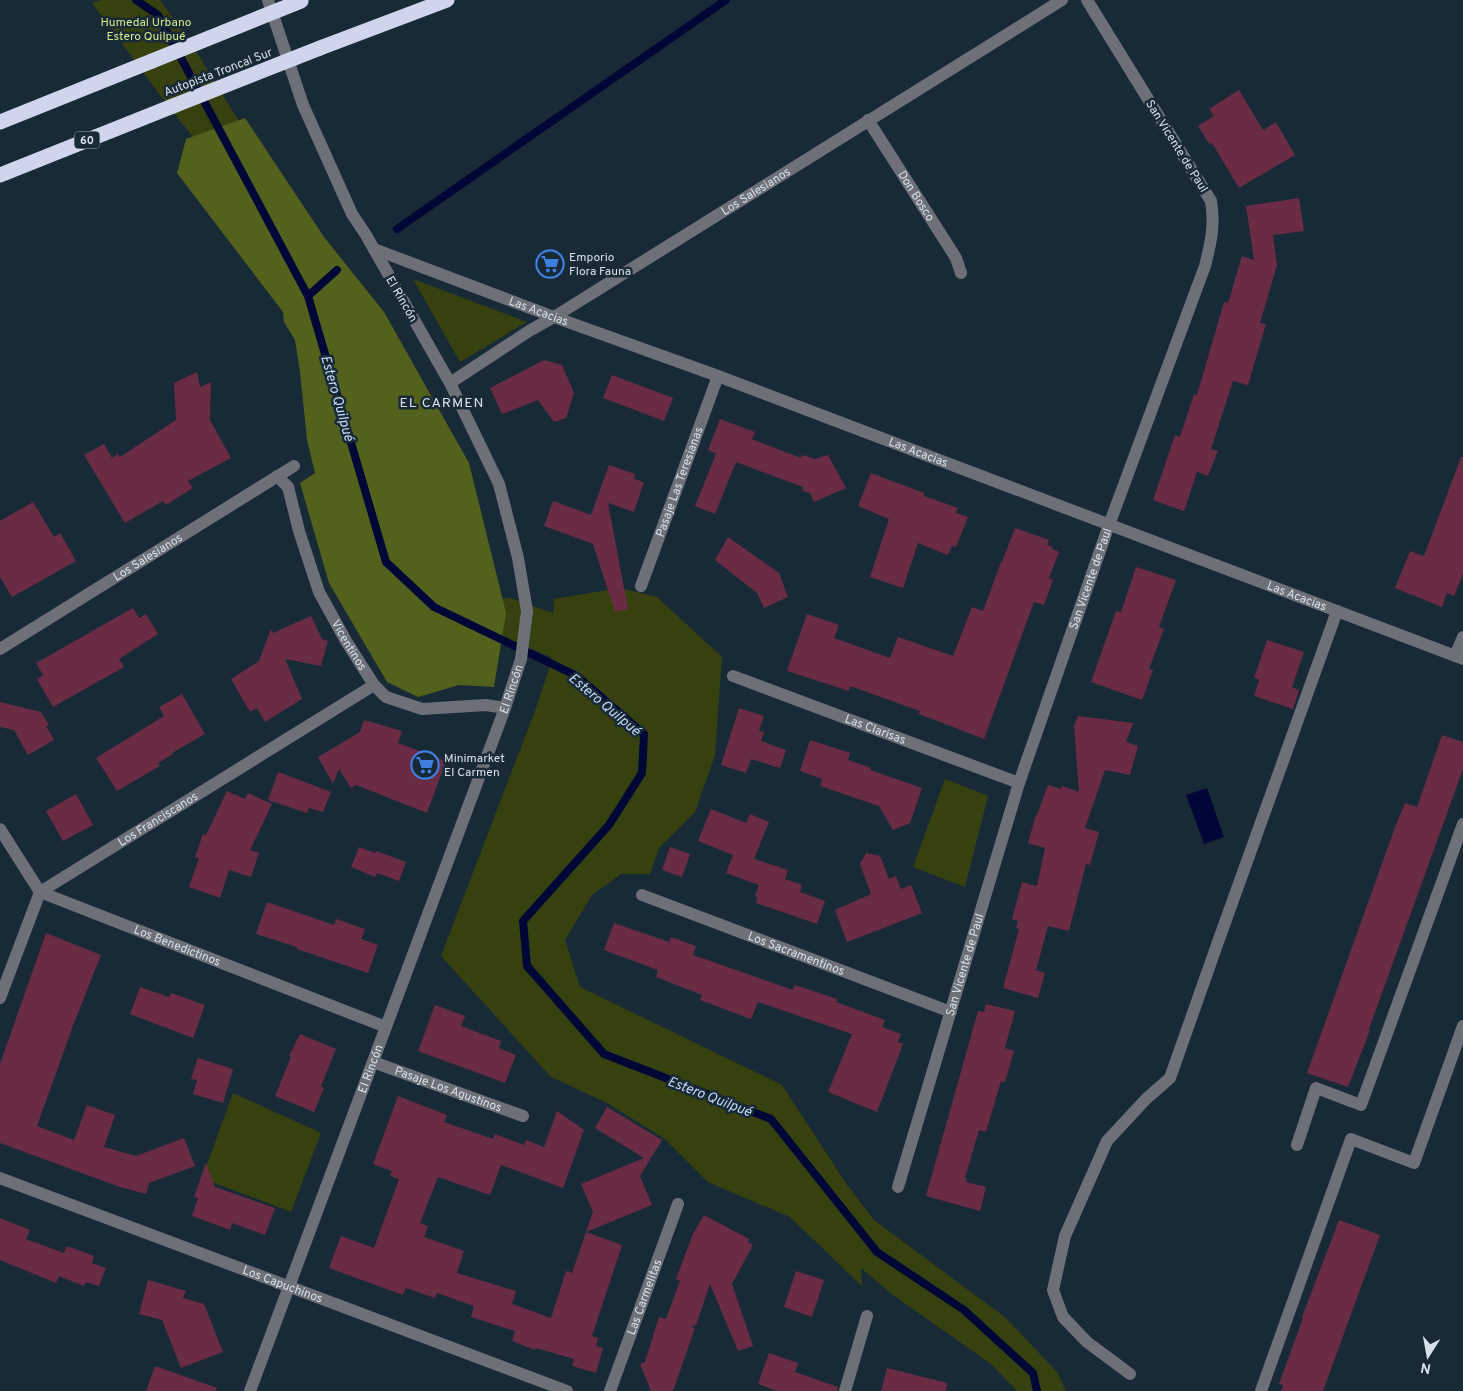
<svg xmlns="http://www.w3.org/2000/svg" width="1463" height="1391" font-family="Overpass,sans-serif">
<style>
.green{fill:#36410f}
.forest{fill:#52611c}
.water{fill:#000636}
.lines{fill:none;stroke-linecap:round;stroke-linejoin:round}
.stream{stroke:#000636;stroke-width:8}
.building{fill:#6a2b45}
.minor{stroke:#6d7079;stroke-width:12}
.highway{stroke:#cfd6ec;stroke-width:15}
.highway-bridge{stroke:#cfd6ec;stroke-width:15}
.labels{text-anchor:middle;stroke-width:5;stroke-linejoin:round;paint-order:stroke}
.shield{fill:#192a37;stroke:#9eaab4;stroke-width:1}
.shield-label{font-size:11px;font-weight:bold;fill:#d7e1ea}
.park-label{font-size:12px;fill:#d2ea8a;stroke:#192a37}
.street-label{font-size:12px;fill:#d7e1ea;stroke:#192a37}
.poi-label{font-size:12px;fill:#d7e1ea;stroke:#192a37;text-anchor:start}
.water-label{font-size:14px;font-style:italic;fill:#c5d9f9;stroke:#192a37}
.neighbourhood-label{font-size:14px;letter-spacing:1px;fill:#d7e1ea;stroke:#192a37}
</style>
<rect width="100%" height="100%" fill="#192a37"/>
<path class="green" d="M 100,0 L 160,0 L 194,48 L 245,131 L 463,599 L 510,598 L 553,613 L 554,599 L 620,588 L 657,597 L 722,657 L 715,755 L 695,812 L 659,848 L 650,874 L 621,874 L 592,895 L 565,940 L 580,987 L 782,1085 L 847,1185 L 874,1220 L 1006,1318 L 1057,1372 L 1066,1391 L 1017,1391 L 991,1364 L 893,1295 L 861,1268 L 862,1286 L 790,1217 L 708,1182 L 665,1139 L 607,1103 L 551,1077 L 441,956 L 536,708 L 549,669 L 551,657 L 506,639 L 465,639 L 298,313 L 203,150 L 160,95 L 92,3 Z
M 413,279 L 527,322 L 460,362 Z
M 945,779 L 988,796 L 965,887 L 913,867 Z
M 233,1093 L 321,1133 L 291,1212 L 202,1178 Z"/>
<path class="forest" d="M 245,118 L 324,237 L 384,312 L 469,463 L 506,613 L 494,687 L 459,685 L 418,697 L 387,682 L 329,583 L 300,483 L 315,473 L 307,440 L 300,372 L 295,340 L 284,322 L 283,312 L 177,173 L 186,139 Z"/>
<path class="water" d="M 1207,788 L 1224,837 L 1204,844 L 1186,795 Z"/>
<g class="lines">
<path class="stream" d="M 136,0 L 158,15 L 308,296 L 386,562 L 434,607 L 577,676 L 644,734 L 642,773 L 609,825 L 523,921 L 527,966 L 604,1054 L 771,1119 L 877,1252 L 964,1310 L 1033,1373 L 1037,1391
M 397,229 L 726,0
M 308,296 L 337,270"/>
</g>
<path class="building" d="M 1239,90 L 1263,130 L 1276,122 L 1295,155 L 1239,188 L 1212,143 L 1210,145 L 1198,126 L 1214,116 L 1209,109 Z
M 1299,198 L 1304,231 L 1273,235 L 1277,265 L 1260,323 L 1266,324 L 1248,385 L 1233,381 L 1211,449 L 1218,451 L 1208,476 L 1197,472 L 1184,511 L 1153,500 L 1175,435 L 1180,437 L 1194,394 L 1197,395 L 1224,302 L 1228,303 L 1242,256 L 1254,260 L 1246,206 Z
M 544,360 L 562,365 L 574,393 L 566,418 L 554,422 L 538,400 L 502,414 L 490,388 Z
M 197,372 L 200,387 L 211,382 L 210,420 L 231,458 L 188,481 L 193,488 L 166,505 L 163,501 L 125,523 L 84,455 L 104,444 L 112,458 L 118,454 L 120,457 L 176,420 L 174,383 Z
M 612,375 L 673,398 L 664,421 L 603,398 Z
M 720,419 L 755,432 L 752,439 L 801,458 L 802,455 L 815,459 L 828,455 L 846,488 L 814,502 L 810,493 L 802,491 L 803,487 L 736,462 L 715,514 L 695,506 L 716,454 L 708,450 Z
M 1461,457 L 1463,457 L 1463,574 L 1454,596 L 1447,593 L 1442,607 L 1395,588 L 1410,551 L 1424,556 Z
M 609,465 L 635,474 L 634,479 L 644,482 L 634,512 L 608,503 L 628,609 L 615,612 L 593,544 L 544,526 L 553,501 L 591,515 Z
M 871,473 L 924,493 L 924,496 L 958,508 L 956,513 L 968,517 L 956,547 L 952,546 L 948,555 L 918,543 L 903,588 L 870,577 L 889,519 L 858,506 Z
M 33,502 L 54,537 L 60,533 L 76,561 L 12,597 L 0,577 L 0,521 Z
M 1015,528 L 1049,540 L 1047,545 L 1053,547 L 1052,549 L 1059,552 L 1049,578 L 1053,580 L 1044,605 L 1034,602 L 984,739 L 919,714 L 920,711 L 850,686 L 849,691 L 787,671 L 807,614 L 839,625 L 834,638 L 890,658 L 898,637 L 953,656 L 972,607 L 983,611 L 1001,562 L 1002,562 Z
M 728,537 L 779,573 L 788,597 L 764,608 L 757,593 L 715,560 Z
M 1136,567 L 1176,580 L 1159,627 L 1164,629 L 1149,669 L 1153,670 L 1142,700 L 1091,682 L 1116,611 L 1121,612 Z
M 133,608 L 139,618 L 146,614 L 158,634 L 119,659 L 124,667 L 53,707 L 37,679 L 43,675 L 36,663 Z
M 311,616 L 322,639 L 328,641 L 321,666 L 285,659 L 302,699 L 265,722 L 257,708 L 250,712 L 231,679 L 259,661 L 271,629 L 273,633 Z
M 1267,640 L 1304,652 L 1292,687 L 1299,690 L 1293,709 L 1254,696 L 1259,680 L 1254,678 Z
M 182,694 L 205,734 L 172,753 L 173,754 L 158,763 L 160,766 L 117,791 L 96,758 L 164,716 L 159,707 Z
M 0,702 L 41,712 L 49,725 L 46,726 L 54,740 L 28,755 L 14,730 L 0,727 Z
M 739,708 L 764,716 L 759,731 L 764,732 L 761,741 L 786,750 L 780,768 L 751,759 L 746,773 L 721,765 Z
M 1078,716 L 1133,723 L 1126,742 L 1138,746 L 1130,775 L 1105,770 L 1085,828 L 1099,832 L 1090,865 L 1086,864 L 1069,931 L 1048,926 L 1036,970 L 1045,973 L 1038,998 L 1003,988 L 1019,929 L 1016,928 L 1018,921 L 1012,919 L 1022,882 L 1037,886 L 1045,848 L 1028,843 L 1036,815 L 1037,815 L 1048,785 L 1061,789 L 1062,786 L 1079,792 L 1074,726 Z
M 364,720 L 402,731 L 398,743 L 446,761 L 427,813 L 356,785 L 351,788 L 339,769 L 333,784 L 318,757 L 360,732 Z
M 1442,735 L 1463,742 L 1463,769 L 1369,1029 L 1370,1030 L 1348,1087 L 1307,1073 L 1394,830 L 1405,803 L 1417,807 Z
M 810,740 L 850,753 L 848,760 L 871,768 L 870,770 L 922,788 L 910,823 L 893,830 L 879,806 L 820,786 L 822,779 L 800,771 Z
M 278,772 L 331,792 L 323,812 L 309,808 L 307,813 L 268,800 Z
M 227,791 L 245,799 L 248,793 L 272,804 L 250,850 L 259,853 L 251,877 L 229,870 L 220,898 L 189,887 L 199,858 L 195,857 L 203,834 L 206,835 Z
M 76,794 L 93,825 L 63,841 L 46,811 Z
M 711,809 L 746,823 L 750,814 L 769,822 L 754,859 L 788,870 L 785,879 L 802,885 L 800,892 L 825,901 L 817,924 L 756,903 L 757,897 L 755,896 L 759,885 L 726,873 L 733,855 L 698,841 Z
M 359,847 L 375,853 L 376,851 L 406,862 L 399,881 L 377,873 L 375,877 L 351,867 Z
M 670,847 L 690,854 L 682,877 L 662,870 Z
M 866,853 L 880,856 L 889,879 L 896,876 L 901,889 L 911,885 L 922,913 L 847,942 L 835,910 L 871,894 L 860,864 Z
M 267,902 L 334,925 L 336,919 L 365,929 L 361,939 L 378,945 L 368,973 L 297,949 L 297,947 L 256,934 Z
M 614,923 L 669,942 L 671,937 L 696,946 L 693,955 L 793,990 L 795,985 L 837,999 L 836,1002 L 885,1020 L 882,1027 L 901,1034 L 898,1042 L 903,1044 L 877,1112 L 828,1092 L 852,1034 L 758,1002 L 751,1019 L 700,1000 L 702,995 L 656,977 L 658,970 L 604,950 Z
M 46,933 L 101,955 L 74,1023 L 37,1126 L 74,1140 L 87,1105 L 115,1115 L 104,1147 L 136,1156 L 184,1138 L 195,1166 L 149,1183 L 146,1194 L 120,1187 L 0,1143 L 0,1064 Z
M 140,987 L 169,997 L 171,993 L 205,1005 L 193,1038 L 130,1014 Z
M 986,1004 L 1015,1011 L 1005,1048 L 1014,1051 L 1005,1082 L 1001,1081 L 986,1132 L 979,1130 L 965,1178 L 967,1179 L 966,1182 L 986,1187 L 980,1211 L 926,1196 L 978,1011 L 984,1012 Z
M 435,1005 L 465,1016 L 461,1026 L 501,1041 L 499,1048 L 516,1055 L 505,1083 L 418,1051 Z
M 300,1034 L 336,1049 L 321,1086 L 324,1088 L 314,1112 L 275,1096 L 291,1057 L 289,1056 Z
M 198,1058 L 233,1069 L 223,1103 L 193,1094 L 197,1080 L 191,1079 Z
M 398,1096 L 447,1115 L 444,1122 L 493,1139 L 495,1134 L 524,1145 L 526,1140 L 544,1147 L 557,1111 L 584,1130 L 563,1188 L 501,1165 L 490,1195 L 438,1177 L 420,1223 L 428,1226 L 424,1237 L 464,1251 L 457,1273 L 516,1291 L 512,1304 L 551,1318 L 566,1271 L 572,1273 L 586,1232 L 622,1245 L 592,1336 L 598,1338 L 596,1346 L 603,1348 L 596,1373 L 572,1366 L 574,1359 L 536,1348 L 535,1350 L 512,1341 L 515,1331 L 471,1317 L 474,1306 L 437,1293 L 435,1298 L 406,1288 L 403,1295 L 329,1268 L 341,1236 L 374,1248 L 399,1179 L 390,1176 L 392,1171 L 373,1164 Z
M 607,1107 L 662,1140 L 640,1176 L 652,1205 L 586,1232 L 593,1212 L 581,1184 L 644,1158 L 595,1128 Z
M 206,1163 L 215,1187 L 275,1208 L 265,1235 L 232,1223 L 230,1230 L 192,1216 L 198,1198 L 194,1197 Z
M 704,1215 L 749,1239 L 748,1242 L 753,1245 L 732,1284 L 753,1346 L 738,1351 L 710,1284 L 696,1325 L 691,1327 L 695,1328 L 673,1391 L 651,1391 L 640,1364 L 645,1362 L 659,1317 L 666,1319 L 680,1281 L 676,1279 L 693,1234 Z
M 0,1218 L 30,1230 L 26,1239 L 64,1253 L 67,1246 L 94,1256 L 92,1263 L 106,1268 L 99,1286 L 86,1282 L 84,1286 L 59,1276 L 56,1283 L 0,1260 Z
M 1339,1220 L 1380,1235 L 1323,1391 L 1281,1391 L 1283,1385 L 1279,1384 L 1303,1318 L 1302,1317 Z
M 796,1271 L 824,1280 L 812,1317 L 784,1307 Z
M 148,1280 L 186,1291 L 183,1298 L 204,1304 L 223,1352 L 181,1368 L 162,1320 L 139,1314 Z
M 769,1353 L 798,1363 L 795,1372 L 838,1387 L 837,1391 L 777,1391 L 758,1384 Z
M 155,1366 L 217,1388 L 216,1391 L 146,1391 Z
M 887,1368 L 947,1383 L 946,1391 L 881,1391 Z"/>
<g class="lines">
<g class="minor">
<path id="s1" d="M 868,120 L 956,258 L 961,273"/>
<path id="s2" d="M 374,249 L 554,317 L 718,376 L 1463,659"/>
<path id="s3" d="M 450,383 L 529,331 L 554,317 L 1062,0"/>
<path id="s4" d="M 277,476 L 288,487 L 299,531 L 319,592 L 346,641 L 374,685 L 386,697 L 422,709 L 486,705 L 505,708"/>
<path id="s5" d="M 641,586 L 718,376"/>
<path id="s6" d="M 0,649 L 294,466"/>
<path d="M 1455,656 L 1463,637"/>
<path id="s7" d="M 733,676 L 1019,783"/>
<path id="s8" d="M 0,829 L 40,892 L 386,1027"/>
<path id="s9" d="M 642,895 L 951,1012"/>
<path id="s10" d="M 0,998 L 40,892 L 374,685"/>
<path id="s11" d="M 373,1062 L 523,1116"/>
<path d="M 1297,1145 L 1316,1088 L 1361,1105 L 1463,824"/>
<path id="s12" d="M 0,1178 L 567,1391"/>
<path id="s13" d="M 898,1187 L 1019,783 L 1109,525 L 1205,266 C 1211,242 1215,225 1211,201 L 1087,0"/>
<path d="M 1130,1374 L 1087,1342 L 1063,1317 L 1053,1290 L 1065,1236 L 1107,1141 L 1146,1099 L 1170,1078 L 1218,942 L 1337,611"/>
<path id="s14" d="M 250,1391 L 505,708 L 521,659 L 527,611 L 518,558 L 499,484 L 450,383 L 366,235 L 352,214 L 303,105 L 268,0"/>
<path id="s15" d="M 610,1391 L 678,1204"/>
<path d="M 845,1391 L 867,1316"/>
<path d="M 1261,1391 L 1351,1139 L 1414,1163 L 1463,1026"/>
</g>
<path class="highway" d="M 320,48 L 447,0
M 0,122 L 152,61
M 0,175 L 173,106"/>
<path class="highway-bridge" d="M 152,61 L 301,1
M 173,106 L 320,48"/>
</g>
<defs>
<g id="supermarket-ring" transform="scale(1.4375)"><circle r="9.5" fill="#192a37" stroke="#3f7fe0" stroke-width="1.5"/><path d="M-6-5.5h2.5l.6 2H6L4.5 2H-2.5L-4.4-4H-6ZM-1.5 3.2a1.3 1.3 0 1 0 .1 0ZM3 3.2a1.3 1.3 0 1 0 .1 0Z" fill="#3f7fe0"/></g>
</defs>
<g fill-rule="evenodd">
<use href="#supermarket-ring" x="550" y="264"/>
<use href="#supermarket-ring" x="425" y="765"/>
</g>
<g class="labels">
<rect class="shield" x="74.5" y="131.5" width="25" height="17" rx="4"/>
<g class="shield-label">
<text x="87" y="144">60</text>
</g>
<g class="park-label">
<text x="146" y="26">Humedal Urbano<tspan x="146" dy="14">Estero Quilpué</tspan></text>
</g>
<g class="street-label">
<text transform="translate(218 72) rotate(-21)" y="4">Autopista Troncal Sur</text>
<text transform="translate(1177 146) rotate(58)" y="4">San Vicente de Paul</text>
<text dy="4" stroke="none"><textPath href="#s3" startOffset="361">Los Salesianos</textPath></text>
<text dy="4" stroke="none"><textPath href="#s1" startOffset="90">Don Bosco</textPath></text>
<text transform="translate(402 299) rotate(60)" y="4">El Rincón</text>
<text dy="4" stroke="none"><textPath href="#s2" startOffset="176">Las Acacias</textPath></text>
<text dy="4" stroke="none"><textPath href="#s2" startOffset="581">Las Acacias</textPath></text>
<text dy="4" stroke="none"><textPath href="#s5" startOffset="111">Pasaje Las Teresianas</textPath></text>
<text dy="4" stroke="none"><textPath href="#s6" startOffset="174">Los Salesianos</textPath></text>
<text dy="4" stroke="none"><textPath href="#s13" startOffset="638">San Vicente de Paul</textPath></text>
<text dy="4" stroke="none"><textPath href="#s2" startOffset="986">Las Acacias</textPath></text>
<text dy="4" stroke="none"><textPath href="#s4" startOffset="186">Vicentinos</textPath></text>
<text dy="4" stroke="none"><textPath href="#s14" startOffset="749">El Rincón</textPath></text>
<text dy="4" stroke="none"><textPath href="#s7" startOffset="152">Las Clarisas</textPath></text>
<text dy="4" stroke="none"><textPath href="#s10" startOffset="252">Los Franciscanos</textPath></text>
<text dy="4" stroke="none"><textPath href="#s8" startOffset="222">Los Benedictinos</textPath></text>
<text dy="4" stroke="none"><textPath href="#s9" startOffset="165">Los Sacramentinos</textPath></text>
<text dy="4" stroke="none"><textPath href="#s13" startOffset="232">San Vicente de Paul</textPath></text>
<text dy="4" stroke="none"><textPath href="#s14" startOffset="344">El Rincón</textPath></text>
<text dy="4" stroke="none"><textPath href="#s11" startOffset="80">Pasaje Los Agustinos</textPath></text>
<text dy="4" stroke="none"><textPath href="#s12" startOffset="302">Los Capuchinos</textPath></text>
<text dy="4" stroke="none"><textPath href="#s15" startOffset="100">Las Carmelitas</textPath></text>
</g>
<g class="poi-label">
<text x="569" y="261">Emporio<tspan x="569" dy="14">Flora Fauna</tspan></text>
<text x="444" y="762">Minimarket<tspan x="444" dy="14">El Carmen</tspan></text>
</g>
<g class="water-label">
<text transform="translate(338 398) rotate(74)" y="5">Estero Quilpué</text>
<text transform="translate(605 704) rotate(40)" y="5">Estero Quilpué</text>
<text transform="translate(710 1096) rotate(21)" y="5">Estero Quilpué</text>
</g>
<g class="neighbourhood-label">
<text x="442" y="407">EL CARMEN</text>
</g>
</g>
<g transform="translate(1428 1356) rotate(191)" stroke="#192a37" stroke-width="4" paint-order="stroke">
<path d="M0-4L9 19L0 12L-9 19Z" fill="#d7e1ea"/>
<text y="-8" font-size="14" font-weight="bold" text-anchor="middle" fill="#d7e1ea">N</text>
</g>
</svg>
